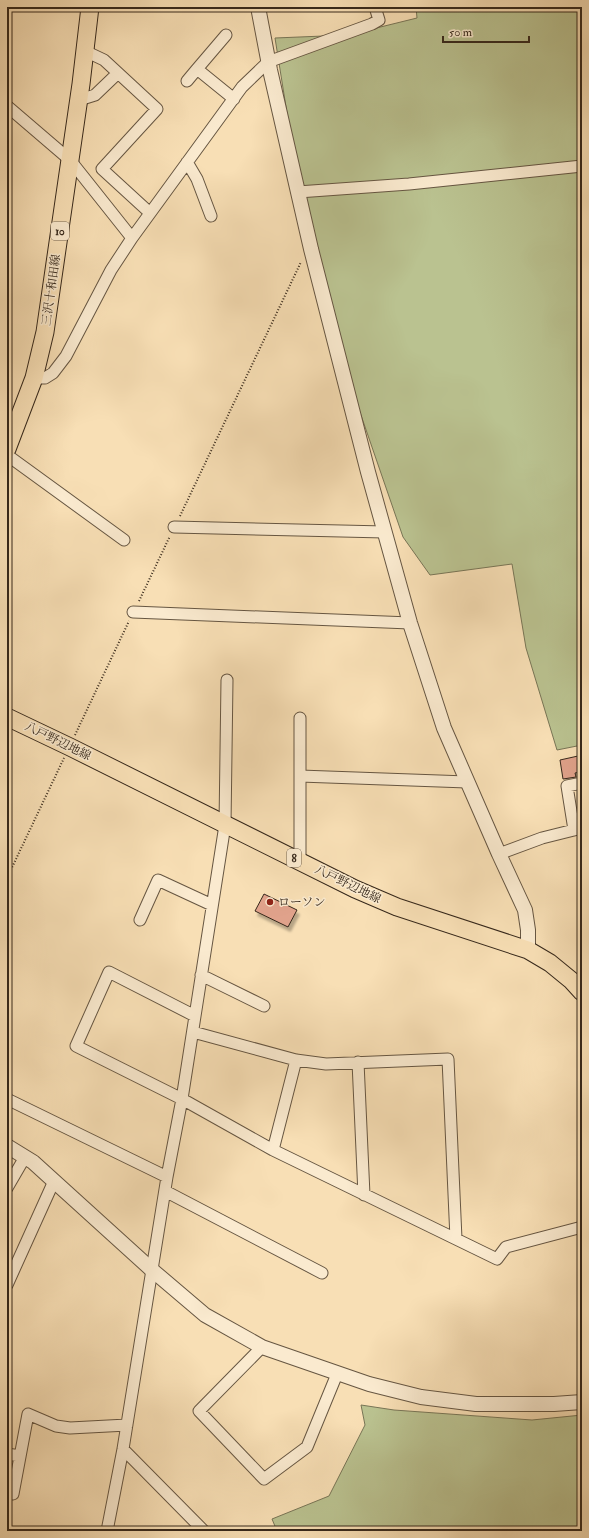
<svg xmlns="http://www.w3.org/2000/svg" width="589" height="1538" font-family="'IM FELL Double Pica','Noto Serif JP',serif">
<style>
.green{fill:#bac290;stroke:#787556}
.building{fill:#e0a28b;stroke:#36281b;filter:url(#shadow)}
.lines{fill:none;stroke-linecap:round;stroke-linejoin:round}
.minor-casing{stroke:#665642;stroke-width:13}
.tertiary-casing{stroke:#665642;stroke-width:16}
.primary-casing{stroke:#36281b;stroke-width:19}
.path{stroke:#36281b;stroke-width:2;stroke-dasharray:1 2;stroke-linecap:butt}
.minor{stroke:#faeacf;stroke-width:11}
.tertiary{stroke:#faeacf;stroke-width:14}
.primary{stroke:#f8dfb5;stroke-width:17}
.poi-dot{fill:#8f2418;stroke:#faeacf;stroke-width:1.5}
.labels{text-anchor:middle;stroke-width:3;stroke-linejoin:round;paint-order:stroke}
.shield{fill:#faeacf;stroke:#716251;stroke-width:1}
.shield-label{font-size:11px;font-weight:bold;fill:#36281b}
.street-label{font-size:12px;fill:#36281b;stroke:#faeacf}
.poi-label{font-size:12px;fill:#36281b;stroke:#faeacf;text-anchor:start}
</style>
<defs>
<filter id="shadow"><feDropShadow dx="2.5" dy="4.5" stdDeviation="1" flood-color="#0004"/></filter>
</defs>
<rect width="100%" height="100%" fill="#f8dfb5"/>
<filter id="stains"><feTurbulence type="fractalNoise" baseFrequency=".005" numOctaves="4"/><feColorMatrix values="0 0 0 0 .2 0 0 0 0 .09 0 0 0 0 .02 0 0 0 .5 -.17"/></filter>
<radialGradient id="worn" r=".72"><stop offset=".6" stop-color="#630" stop-opacity="0"/><stop offset="1" stop-color="#630" stop-opacity=".3"/></radialGradient>
<path class="green" d="M 416,7 L 582,7 L 582,745 L 557,750 L 526,648 L 512,564 L 430,575 L 403,537 L 353,392 L 294,157 L 275,38 L 348,35 L 417,18 Z
M 361,1405 L 394,1410 L 532,1420 L 582,1415 L 582,1531 L 277,1531 L 272,1519 L 329,1496 L 365,1425 Z"/>
<path class="building" d="M 578,756 L 580,772 L 575,773 L 576,777 L 563,779 L 560,760 Z
M 264,894 L 297,910 L 288,927 L 255,911 Z"/>
<g class="lines">
<g class="minor-casing">
<path id="minor" d="M 226,35 L 197,69 L 234,99
M 85,51 L 104,60 L 157,109 L 102,169 L 150,213
M 187,81 L 197,69
M 79,100 L 95,95 L 118,73
M 7,106 L 70,160 L 132,238
M 187,162 L 197,179 L 211,216
M 298,192 L 409,184 L 582,166
M 34,378 L 45,378 L 53,373 L 66,356 L 111,270 L 132,238 L 242,87 L 268,62 L 372,24 L 379,20 L 375,7
M 7,455 L 124,540
M 174,527 L 385,532
M 133,612 L 410,623
M 300,718 L 300,861
M 300,776 L 467,782
M 574,830 L 567,786 L 582,783
M 499,854 L 542,838 L 582,828
M 140,920 L 158,880 L 212,905
M 201,975 L 264,1006
M 195,1016 L 109,972 L 76,1046 L 182,1099 L 273,1150 L 497,1259 L 506,1247 L 582,1227
M 193,1032 L 296,1060 L 326,1064 L 448,1059 L 456,1239
M 358,1062 L 364,1195
M 7,1099 L 167,1177
M 273,1150 L 296,1060
M 7,1188 L 25,1157
M 165,1191 L 322,1273
M 7,1285 L 54,1181
M 262,1347 L 199,1411 L 264,1479 L 307,1447 L 337,1374
M 123,1449 L 204,1531
M 7,1454 L 20,1456
M 13,1494 L 28,1414 L 56,1426 L 70,1428 L 127,1425
M 107,1531 L 123,1449 L 167,1177 L 182,1099 L 225,825 L 227,680"/>
</g>
<g class="tertiary-casing">
<path id="tertiary" d="M 258,7 L 270,70 L 311,249 L 368,472 L 410,623 L 444,728 L 499,854 L 525,910 L 528,930 L 528,950
M 7,1146 L 33,1162 L 152,1270 L 205,1315 L 262,1347 L 369,1384 L 421,1397 L 476,1404 L 554,1404 L 582,1402"/>
</g>
<g class="primary-casing">
<path id="primary" d="M 7,449 L 34,378 L 45,332 L 81,84 L 90,7
M 7,717 L 70,747 L 355,889 L 397,907 L 528,950 L 550,963 L 572,981 L 582,992"/>
</g>
<path class="path" d="M 180,516 L 301,262
M 139,601 L 170,536
M 75,735 L 129,621
M 7,878 L 64,758"/>
<use href="#minor" class="minor"/>
<use href="#tertiary" class="tertiary"/>
<use href="#primary" class="primary"/>
</g>
<circle class="poi-dot" cx="270" cy="902" r="4"/>
<g class="labels">
<g class="shield">
<rect x="51" y="222" width="18" height="18" rx="3"/>
<rect x="287" y="849" width="14" height="18" rx="3"/>
</g>
<g class="shield-label">
<text x="60" y="235">10</text>
<text x="294" y="862">8</text>
</g>
<g class="street-label">
<text transform="translate(51 290) rotate(-82)" y="4">三沢十和田線</text>
<text transform="translate(58 741) rotate(26)" y="4">八戸野辺地線</text>
<text transform="translate(348 884) rotate(26)" y="4">八戸野辺地線</text>
</g>
<g class="poi-label">
<text x="278" y="906">ローソン</text>
</g>
</g>
<rect width="589" height="1538" fill="none" stroke="#f8dfb5" stroke-width="24"/>
<rect x="8" y="8" width="573" height="1522" fill="none" stroke="#36281b" stroke-width="2"/>
<rect x="12" y="12" width="565" height="1514" fill="none" stroke="#36281b"/>
<path d="M443 36v6h86v-6" fill="none" stroke="#36281b" stroke-width="2"/>
<text x="449" y="36" font-size="12" fill="#36281b" stroke="#faeacf" stroke-width="3" paint-order="stroke">50 m</text>
<rect width="100%" height="100%" filter="url(#stains)"/>
<rect width="100%" height="100%" fill="url(#worn)"/>
</svg>
